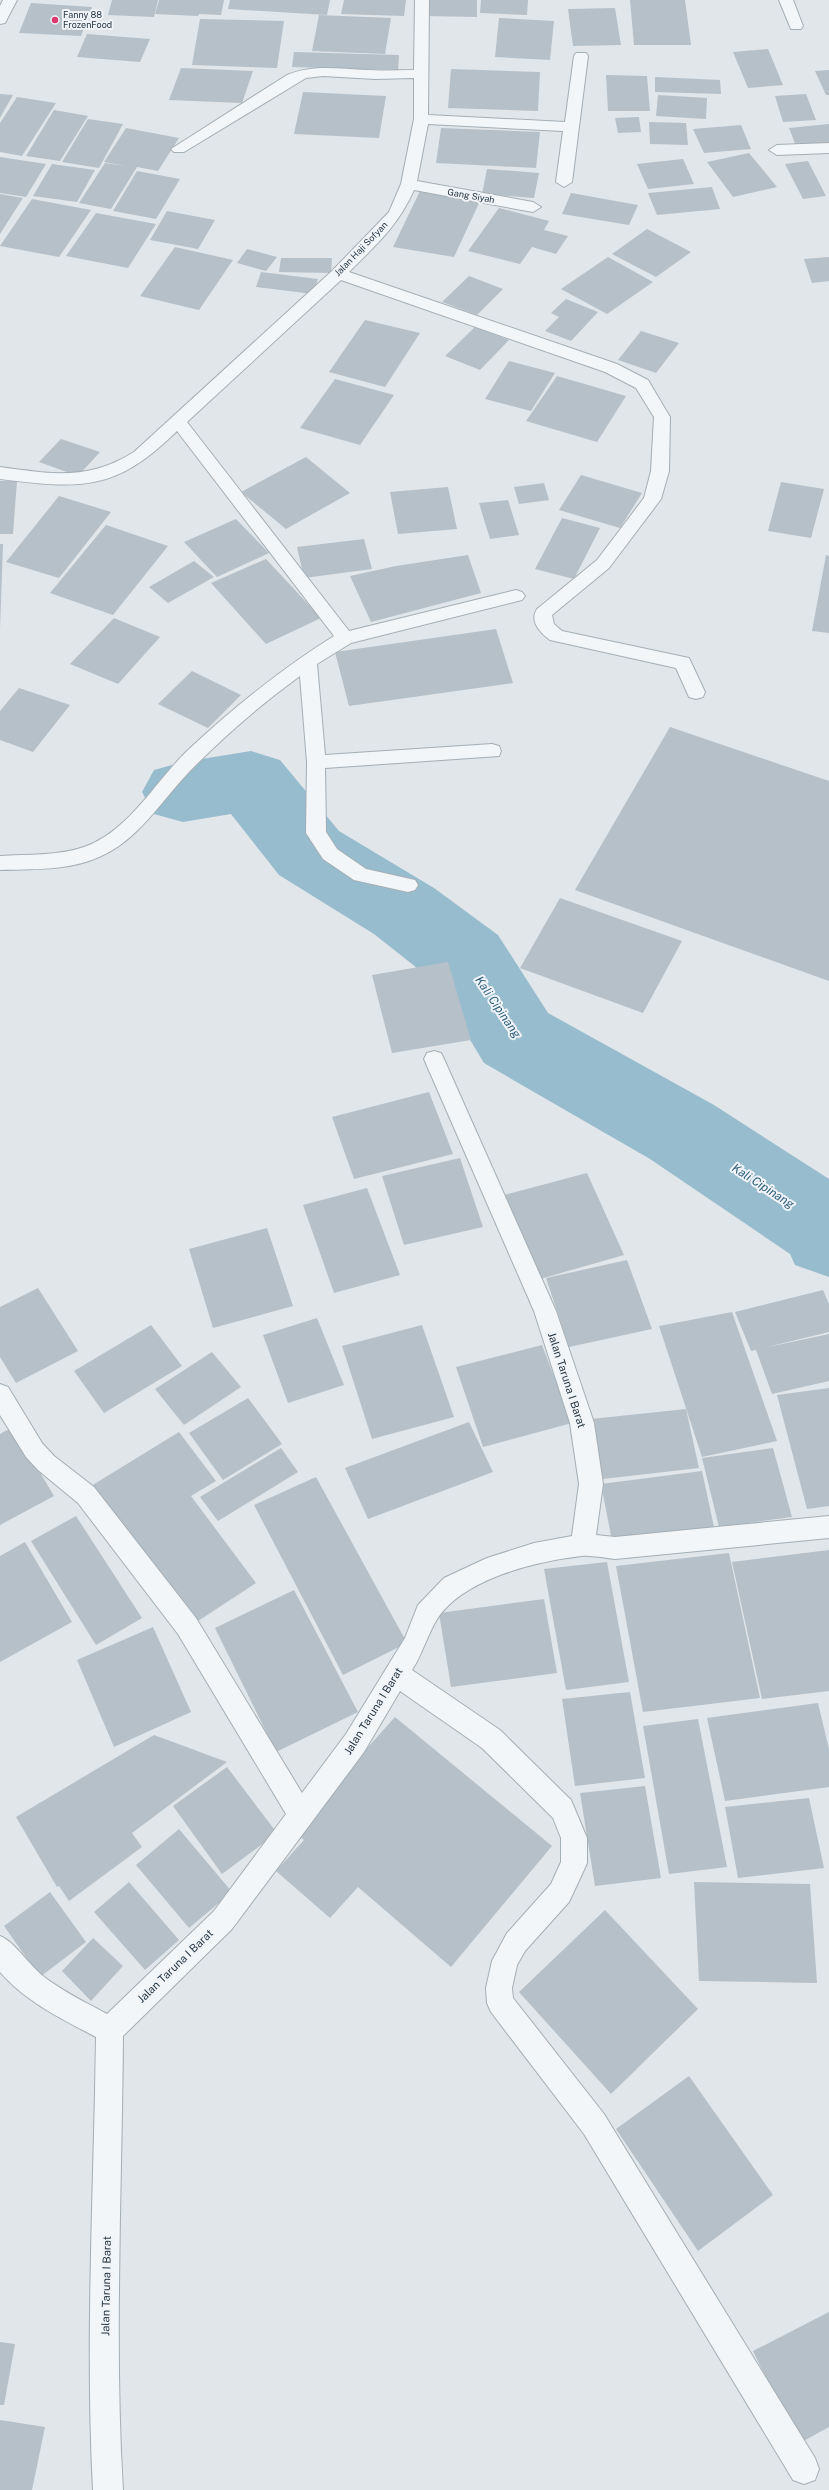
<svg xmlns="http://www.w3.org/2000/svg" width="829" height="2490" font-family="'Public Sans',sans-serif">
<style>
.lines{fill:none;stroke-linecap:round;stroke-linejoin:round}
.river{fill:#97bcce;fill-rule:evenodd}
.building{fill:#b6c0c9}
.minor-casing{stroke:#a4aeb5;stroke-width:2}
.minor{fill:#f3f6f8;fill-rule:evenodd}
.poi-dot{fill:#dd3770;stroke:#f0f4f8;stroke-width:1.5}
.labels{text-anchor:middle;stroke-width:4;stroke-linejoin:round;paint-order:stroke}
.far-poi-label{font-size:9px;fill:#263744;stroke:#f0f4f8;text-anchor:start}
.far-street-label{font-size:9px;fill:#263744;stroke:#f0f4f8}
.street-label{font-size:11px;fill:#263744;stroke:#f0f4f8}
.water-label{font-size:12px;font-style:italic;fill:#2c5f7c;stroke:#f0f4f8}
</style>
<rect width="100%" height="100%" fill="#e0e6ea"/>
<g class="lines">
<path class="river" d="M 251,751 L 280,760 L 339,831 L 434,888 L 498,935 L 548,1013 L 714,1105 L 829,1179 L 829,1277 L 795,1265 L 790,1254 L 650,1159 L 484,1063 L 436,983 L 374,934 L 279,875 L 231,814 L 183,822 L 154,814 L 142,792 L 154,770 L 183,762 Z"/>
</g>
<path class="building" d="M 112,0 L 158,0 L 154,17 L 108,15 Z
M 159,0 L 224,0 L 221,15 L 199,14 L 198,16 L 155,14 Z
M 230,0 L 330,0 L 327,15 L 228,9 Z
M 344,0 L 406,0 L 404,16 L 341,14 Z
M 427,0 L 477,0 L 477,17 L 426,16 Z
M 481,0 L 528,0 L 527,15 L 480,13 Z
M 630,0 L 685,0 L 691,45 L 634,45 Z
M 31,3 L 92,7 L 81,36 L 19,33 Z
M 615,8 L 621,45 L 573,46 L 568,9 Z
M 319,15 L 391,18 L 385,54 L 312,51 Z
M 499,18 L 554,21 L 550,60 L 495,57 Z
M 200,19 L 284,21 L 277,68 L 192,65 Z
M 87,34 L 150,39 L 140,62 L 77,57 Z
M 768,49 L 783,85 L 748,88 L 733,52 Z
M 294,52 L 399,55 L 398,70 L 292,67 Z
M 181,68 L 253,71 L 242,103 L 169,100 Z
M 451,69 L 540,72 L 538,111 L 448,108 Z
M 829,70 L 829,95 L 826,95 L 815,71 Z
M 606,75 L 647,76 L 650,111 L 608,111 Z
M 655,77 L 720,80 L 721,94 L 655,92 Z
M 303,92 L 386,96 L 379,138 L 294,134 Z
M 0,94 L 13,95 L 0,118 Z
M 806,94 L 816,120 L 783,122 L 775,96 Z
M 658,95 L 707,98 L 706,119 L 656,116 Z
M 17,97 L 56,103 L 22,156 L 0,152 L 0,123 Z
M 54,110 L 88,116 L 60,161 L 26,156 Z
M 639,117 L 641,132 L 618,133 L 615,118 Z
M 88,119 L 123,124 L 99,168 L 62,162 Z
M 649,122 L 686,123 L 688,145 L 650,144 Z
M 829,124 L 829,143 L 796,146 L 789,128 Z
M 741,125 L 751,149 L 704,153 L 693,129 Z
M 126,128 L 179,138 L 158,171 L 137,167 L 111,209 L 79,203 L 105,163 L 126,166 L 104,162 Z
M 441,128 L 540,132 L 536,168 L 436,163 Z
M 749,153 L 777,187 L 733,197 L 707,162 Z
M 0,157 L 46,164 L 26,197 L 0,193 Z
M 683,159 L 694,184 L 648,189 L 637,164 Z
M 808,161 L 826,196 L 803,199 L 785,164 Z
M 52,164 L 95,170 L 77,202 L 33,196 Z
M 487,169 L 539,173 L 534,198 L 482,194 Z
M 137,171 L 180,179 L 156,219 L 113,211 Z
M 712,187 L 720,209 L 657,215 L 648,193 Z
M 420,191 L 480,201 L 454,257 L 393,247 Z
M 571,193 L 638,205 L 629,225 L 562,214 Z
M 0,194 L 23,198 L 0,234 Z
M 32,199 L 91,210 L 59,257 L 0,246 Z
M 499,208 L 549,221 L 544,230 L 568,236 L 556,254 L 532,247 L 520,264 L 468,251 Z
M 167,211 L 215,220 L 198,249 L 150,240 Z
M 96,213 L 156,224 L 128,268 L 66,256 Z
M 647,229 L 691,252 L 656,277 L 612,254 Z
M 175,247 L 233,260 L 199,310 L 140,296 Z
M 247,249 L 277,257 L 266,271 L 237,263 Z
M 608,257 L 653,282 L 607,314 L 561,289 Z
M 829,257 L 829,281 L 812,283 L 804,259 Z
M 281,258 L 332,258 L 331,273 L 279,272 Z
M 261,272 L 318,279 L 313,294 L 256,287 Z
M 469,276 L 503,289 L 477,315 L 442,302 Z
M 566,299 L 598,312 L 571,341 L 545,331 L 559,317 L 551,313 Z
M 365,320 L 420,333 L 385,387 L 329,372 Z
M 475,327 L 509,340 L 480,370 L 445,356 Z
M 641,331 L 679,343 L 656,373 L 618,360 Z
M 509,361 L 555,373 L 531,411 L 485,399 Z
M 557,376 L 626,396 L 597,442 L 526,421 Z
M 335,379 L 394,395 L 360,445 L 300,428 Z
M 61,439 L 100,452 L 78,476 L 39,462 Z
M 306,457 L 350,493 L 286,529 L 241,492 Z
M 581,475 L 642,493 L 620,528 L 559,510 Z
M 0,481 L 17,481 L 13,534 L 0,534 Z
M 781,482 L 824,489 L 811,538 L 768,531 Z
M 544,483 L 549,500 L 519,504 L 514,487 Z
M 448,487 L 457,529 L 398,534 L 390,492 Z
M 59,496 L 111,512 L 59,578 L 6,562 Z
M 508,500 L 519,535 L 490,539 L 479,503 Z
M 562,518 L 600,528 L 574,579 L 535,569 Z
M 236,519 L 269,553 L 217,577 L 184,542 Z
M 106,525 L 168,546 L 113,615 L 50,593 Z
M 364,539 L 372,569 L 304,578 L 297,547 Z
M 0,544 L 3,544 L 0,629 Z
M 468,555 L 481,593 L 371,622 L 350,576 L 396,566 Z
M 826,555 L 829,556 L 829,633 L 812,631 Z
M 266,559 L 321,618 L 266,644 L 211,583 Z
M 194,561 L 214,577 L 168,603 L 149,587 Z
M 114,618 L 160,637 L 118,684 L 70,664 Z
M 496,629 L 513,683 L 349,706 L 335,652 Z
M 192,671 L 241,695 L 208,728 L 158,704 Z
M 19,688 L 70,705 L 33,752 L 0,740 L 0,711 Z
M 670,727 L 829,781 L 829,981 L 575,890 Z
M 560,898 L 682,941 L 643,1013 L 520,968 Z
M 448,962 L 471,1040 L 392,1053 L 372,975 Z
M 429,1092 L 453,1154 L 354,1179 L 332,1117 Z
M 460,1158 L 483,1227 L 404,1245 L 382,1176 Z
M 587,1173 L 624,1255 L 540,1279 L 504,1195 Z
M 367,1188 L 400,1275 L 334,1293 L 303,1205 Z
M 267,1228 L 293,1306 L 213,1328 L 189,1249 Z
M 627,1260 L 652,1329 L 569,1347 L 546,1278 Z
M 38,1288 L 78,1351 L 16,1383 L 0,1357 L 0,1307 Z
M 823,1290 L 829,1304 L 829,1332 L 763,1348 L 829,1334 L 829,1381 L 772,1394 L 756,1350 L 751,1351 L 735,1312 Z
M 732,1312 L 777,1441 L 702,1457 L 659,1326 Z
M 317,1318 L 344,1385 L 288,1403 L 263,1335 Z
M 151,1325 L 182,1366 L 104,1413 L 74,1371 Z
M 422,1325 L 454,1417 L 372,1439 L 342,1346 Z
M 542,1345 L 572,1423 L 483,1447 L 456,1367 Z
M 212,1352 L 241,1387 L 184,1425 L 155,1389 Z
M 829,1388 L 829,1506 L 807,1509 L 777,1395 Z
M 248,1398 L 282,1444 L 223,1480 L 189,1433 Z
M 686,1409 L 699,1468 L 603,1479 L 591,1419 Z
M 469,1422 L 493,1472 L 368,1519 L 345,1468 Z
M 13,1427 L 54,1496 L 0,1525 L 0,1434 Z
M 179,1432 L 216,1481 L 191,1496 L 256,1583 L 192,1625 L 91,1486 Z
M 281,1448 L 298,1472 L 218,1521 L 200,1497 Z
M 773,1448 L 792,1517 L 719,1527 L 702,1458 Z
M 702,1471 L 714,1527 L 612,1541 L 601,1484 Z
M 316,1477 L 407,1643 L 343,1675 L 254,1505 Z
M 76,1516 L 142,1618 L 96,1645 L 31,1541 Z
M 25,1542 L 72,1622 L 0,1662 L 0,1556 Z
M 829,1550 L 829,1691 L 762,1699 L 732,1562 Z
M 729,1553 L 760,1698 L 643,1712 L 616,1566 Z
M 607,1562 L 629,1682 L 566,1690 L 544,1569 Z
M 294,1590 L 358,1712 L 276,1752 L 215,1628 Z
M 544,1599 L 557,1673 L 451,1687 L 439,1613 Z
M 153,1627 L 191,1712 L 114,1747 L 77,1660 Z
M 630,1692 L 645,1778 L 575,1786 L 562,1699 Z
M 818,1703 L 829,1749 L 829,1787 L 725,1801 L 707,1718 Z
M 395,1717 L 552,1846 L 451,1967 L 358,1887 L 330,1918 L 276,1871 L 304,1840 L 293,1831 Z
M 698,1719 L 727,1867 L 669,1874 L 643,1726 Z
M 154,1735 L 227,1762 L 132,1833 L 142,1847 L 69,1901 L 59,1886 L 57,1887 L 16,1817 Z
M 227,1767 L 277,1833 L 222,1874 L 173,1806 Z
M 645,1786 L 661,1878 L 595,1886 L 580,1793 Z
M 809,1798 L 824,1868 L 738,1878 L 725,1807 Z
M 179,1829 L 232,1892 L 189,1928 L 136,1865 Z
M 129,1882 L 179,1940 L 145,1970 L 94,1912 Z
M 694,1882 L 810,1884 L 817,1983 L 699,1981 Z
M 50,1892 L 86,1942 L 40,1977 L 4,1926 Z
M 605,1910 L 698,2009 L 611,2094 L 519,1992 Z
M 93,1938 L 123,1966 L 91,2001 L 62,1971 Z
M 689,2076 L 773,2195 L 698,2251 L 616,2129 Z
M 829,2312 L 829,2427 L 798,2444 L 753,2351 Z
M 0,2342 L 15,2344 L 4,2405 L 0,2405 Z
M 0,2420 L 45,2427 L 32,2490 L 0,2490 Z"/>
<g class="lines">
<g class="minor-casing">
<path id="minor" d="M 3,0 L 17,0 L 5,23 L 0,24 L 0,6 Z
M 415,0 L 429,0 L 428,115 L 565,122 L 574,56 L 576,53 L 586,53 L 588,56 L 572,182 L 564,187 L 556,182 L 563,131 L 428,124 L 417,181 L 533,202 L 541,207 L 533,212 L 414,190 C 397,227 377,244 349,272 L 617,364 L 648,380 L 670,417 L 669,471 L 661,499 L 609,568 L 552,615 L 554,624 L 562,631 L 689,658 L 705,692 L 703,697 L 696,699 L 689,697 L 676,668 L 550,640 C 540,633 529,621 537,609 L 597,560 L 644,498 L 651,471 L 654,417 L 636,388 L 605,372 L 341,280 L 187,422 L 349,631 L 516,590 L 522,592 L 525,596 L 522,600 L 351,643 L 317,664 L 325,755 L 492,744 L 499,746 L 501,751 L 499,756 L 325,768 L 326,832 L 337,849 L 366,869 L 415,880 L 418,885 L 415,890 L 408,892 L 354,880 L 323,859 L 306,833 L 307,762 L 300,676 C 260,705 222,738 188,773 C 160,803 137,841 99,857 C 68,871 32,869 0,870 L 0,856 C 27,854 58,856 84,847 C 128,832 155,782 187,751 C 233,708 281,669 334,636 L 177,431 C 115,492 82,489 0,479 L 0,467 C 51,474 88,481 134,452 L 332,271 L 389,212 L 401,184 L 414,119 L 414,78 L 375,79 L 323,76 L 306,78 L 184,152 L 174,152 L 171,149 L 287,75 C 314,64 339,69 367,70 C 383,71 398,70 414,70 Z
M 779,0 L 793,0 L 803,26 L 801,29 L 791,29 Z
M 829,143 L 829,153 L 777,155 L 769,150 L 777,145 Z
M 434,1051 L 441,1053 L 444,1059 L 556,1311 L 594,1423 L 603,1484 L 596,1535 L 615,1537 L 829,1516 L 829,1538 L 615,1559 C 604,1558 592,1555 582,1556 C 537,1561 461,1579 436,1621 C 427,1636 422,1655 412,1670 L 500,1730 L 571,1800 L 587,1838 L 587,1863 L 583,1872 L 569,1902 L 525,1951 L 517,1965 L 512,1988 L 513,1998 L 604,2114 L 815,2458 L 819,2469 L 815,2480 L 804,2484 L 793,2480 L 584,2134 L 491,2012 L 487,2003 L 486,1988 L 492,1961 L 507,1933 L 551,1884 L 561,1862 L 561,1838 L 553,1818 L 482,1748 L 400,1691 L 364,1752 L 232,1929 L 123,2036 C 122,2186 114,2341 123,2490 L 93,2490 C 85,2341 94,2187 96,2037 C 62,2019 26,2002 0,1972 L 0,1936 C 15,1942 28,1964 43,1976 C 62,1991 85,2002 107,2014 L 214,1911 L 286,1814 L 178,1634 L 78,1503 L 38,1470 L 26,1457 L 0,1415 L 0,1384 L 8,1387 L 42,1443 L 54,1456 L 94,1487 L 196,1618 L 302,1793 L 346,1734 L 405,1638 L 418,1605 L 444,1578 L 487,1558 L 534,1543 L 572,1536 L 579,1484 L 570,1423 L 534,1311 L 424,1059 L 427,1053 Z"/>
</g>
<use href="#minor" class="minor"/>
</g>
<circle class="poi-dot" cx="55" cy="20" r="4"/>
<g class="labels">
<g class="far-poi-label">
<text x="63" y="18">Fanny 88<tspan x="63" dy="10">FrozenFood</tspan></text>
</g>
<g class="far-street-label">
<text transform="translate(471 196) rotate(10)" y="3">Gang Siyah</text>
<text transform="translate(361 249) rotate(-46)" y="3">Jalan Haji Sofyan</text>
</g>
<g class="street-label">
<text transform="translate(567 1380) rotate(72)" y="4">Jalan Taruna I Barat</text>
<text transform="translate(373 1711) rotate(-58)" y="4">Jalan Taruna I Barat</text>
<text transform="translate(175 1966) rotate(-44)" y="4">Jalan Taruna I Barat</text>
<text transform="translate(106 2286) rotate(-89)" y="4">Jalan Taruna I Barat</text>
</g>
<g class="water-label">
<text transform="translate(498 1007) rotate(56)" y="4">Kali Cipinang</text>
<text transform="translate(763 1186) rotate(33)" y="4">Kali Cipinang</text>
</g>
</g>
</svg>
